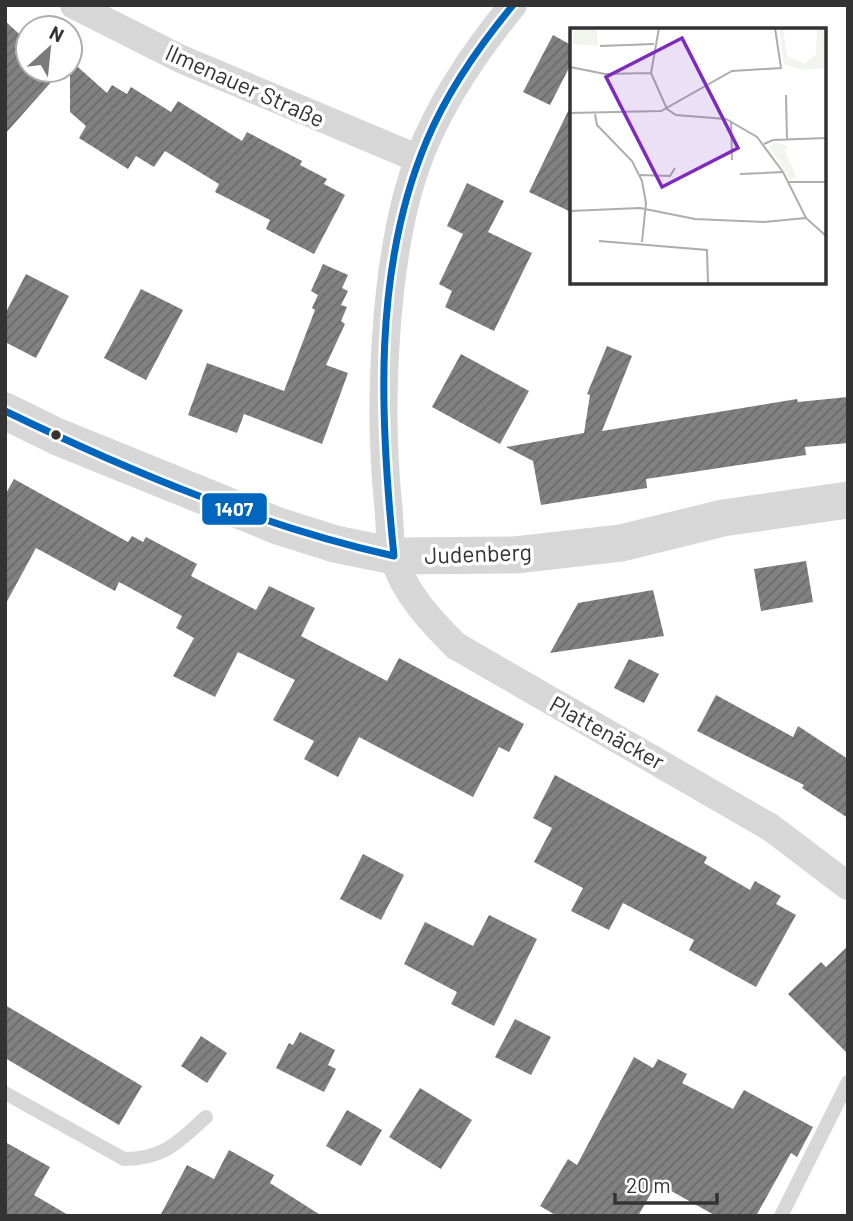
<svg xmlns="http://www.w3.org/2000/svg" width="853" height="1221" font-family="Barlow,sans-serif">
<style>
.building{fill:url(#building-hatch)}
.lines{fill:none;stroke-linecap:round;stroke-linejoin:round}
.service{stroke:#d7d7d7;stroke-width:14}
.minor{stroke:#d7d7d7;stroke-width:28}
.tertiary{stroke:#d7d7d7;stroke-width:37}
.bus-1-casing{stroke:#fff;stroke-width:12}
.bus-1{stroke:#0065bd;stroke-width:7}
.bus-dot{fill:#333;stroke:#fff;stroke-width:2.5}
.labels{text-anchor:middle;stroke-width:7;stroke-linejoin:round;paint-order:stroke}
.street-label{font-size:23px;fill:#333;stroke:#fff}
.inset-road{fill:none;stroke:#adadad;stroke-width:2}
.view{fill:#7b2cbf;fill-opacity:0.15;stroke:#7b2cbf;stroke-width:3.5}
.inset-edge{fill:none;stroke:#333;stroke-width:3.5}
.line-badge{stroke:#fff;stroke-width:2.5}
.badge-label{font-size:19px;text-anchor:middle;font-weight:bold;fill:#fff}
</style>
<defs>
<pattern id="building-hatch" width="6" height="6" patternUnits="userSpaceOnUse" patternTransform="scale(1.75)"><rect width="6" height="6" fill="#818181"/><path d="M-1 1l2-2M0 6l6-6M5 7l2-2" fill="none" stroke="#6a6a6a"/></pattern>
</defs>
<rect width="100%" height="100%" fill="#fff"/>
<path class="building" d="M 5,21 L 28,42 L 28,70 L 61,71 L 5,134 Z
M 553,35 L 571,45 L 571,64 L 550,105 L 523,92 Z
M 70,60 L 107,93 L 112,85 L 127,94 L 131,87 L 171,112 L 178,101 L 242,141 L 247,132 L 302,161 L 300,165 L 327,179 L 324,184 L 345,195 L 314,254 L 266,229 L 270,220 L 215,192 L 219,184 L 165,151 L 154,167 L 136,156 L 128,169 L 79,138 L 86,126 L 70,112 Z
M 571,105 L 571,212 L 529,192 Z
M 467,183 L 504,201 L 488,232 L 532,253 L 494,331 L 445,307 L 452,291 L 439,284 L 463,234 L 447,226 Z
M 323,264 L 348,275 L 342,288 L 348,291 L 341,305 L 347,307 L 341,321 L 345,324 L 326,365 L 348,373 L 322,444 L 244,414 L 237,433 L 188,415 L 207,363 L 284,391 L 315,310 L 312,308 L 318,295 L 311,291 Z
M 26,274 L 69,296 L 36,358 L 5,342 L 5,314 Z
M 141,289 L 183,310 L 146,380 L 104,358 Z
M 607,346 L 632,356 L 602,431 L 797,399 L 798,402 L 848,397 L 848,443 L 805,447 L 806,455 L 646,479 L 647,488 L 541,505 L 533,461 L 506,447 L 584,433 L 590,395 L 587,394 Z
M 461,354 L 529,391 L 500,444 L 432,407 Z
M 14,479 L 128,542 L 132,536 L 143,542 L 146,537 L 197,564 L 191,576 L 256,610 L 269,586 L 315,608 L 301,636 L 387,681 L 399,658 L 524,724 L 509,752 L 499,747 L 473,797 L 359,737 L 338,777 L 304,759 L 314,741 L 273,720 L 295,680 L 238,652 L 215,697 L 173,676 L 194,638 L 176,628 L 182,616 L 119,582 L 115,591 L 36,548 L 5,605 L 5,495 Z
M 806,561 L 813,602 L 761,611 L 754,569 Z
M 653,590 L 664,636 L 550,653 L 578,603 Z
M 629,659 L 659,674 L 644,703 L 614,688 Z
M 716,695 L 793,737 L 798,726 L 848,759 L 848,818 L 802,788 L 804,785 L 697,731 Z
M 555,775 L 707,857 L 704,863 L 750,890 L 755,881 L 781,896 L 776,904 L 796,915 L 756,987 L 689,950 L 694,940 L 623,903 L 609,930 L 571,911 L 583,888 L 534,862 L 552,828 L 533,818 Z
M 363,854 L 404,875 L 381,920 L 340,899 Z
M 489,915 L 537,939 L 494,1026 L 451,1004 L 457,992 L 404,964 L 425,922 L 473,946 Z
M 848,946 L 848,1054 L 788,994 L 821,962 L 826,967 Z
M 5,1005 L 142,1086 L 119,1125 L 5,1058 Z
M 515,1019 L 551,1037 L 531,1075 L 495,1057 Z
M 300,1032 L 335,1050 L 328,1065 L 336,1069 L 324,1092 L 276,1068 L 289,1043 L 293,1045 Z
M 201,1036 L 227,1053 L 207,1083 L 181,1066 Z
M 634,1057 L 653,1068 L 658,1059 L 687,1074 L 682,1083 L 733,1109 L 744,1090 L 813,1127 L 797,1157 L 791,1153 L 756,1216 L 716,1216 L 657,1183 L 638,1216 L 557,1216 L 540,1206 L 568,1159 L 577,1165 Z
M 420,1088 L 472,1120 L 441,1169 L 389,1137 Z
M 347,1110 L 382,1130 L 361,1166 L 326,1146 Z
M 5,1142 L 50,1167 L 34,1195 L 70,1216 L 5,1216 Z
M 229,1150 L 274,1175 L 270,1183 L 322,1216 L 160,1216 L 187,1165 L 214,1179 Z"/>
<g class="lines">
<path class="service" d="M 5,1093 L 124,1159 C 164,1159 178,1142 206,1117
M 781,1216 L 848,1082"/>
<path class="minor" d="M 74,5 L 181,59 L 419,159
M 513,5 C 476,50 440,103 419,158 C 384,251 378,404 388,503 C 390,520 389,540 393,556 C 404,593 430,620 456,646 L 770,827 L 848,886"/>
<path class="tertiary" d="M 5,411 L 58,437 L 278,526 L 335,544 L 394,556 L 515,555 L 621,543 L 723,518 L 848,500"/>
<g class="bus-1-casing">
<path id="bus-1" d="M 5,411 C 129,471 260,526 394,556 C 380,420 372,269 427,140 C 448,90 479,46 513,5"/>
</g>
<use href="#bus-1" class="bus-1"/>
</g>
<circle class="bus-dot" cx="56" cy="435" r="6"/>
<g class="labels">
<g class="street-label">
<text transform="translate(245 86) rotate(24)" y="8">Ilmenauer Straße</text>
<text transform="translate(478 554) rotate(-2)" y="8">Judenberg</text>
<text transform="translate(607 733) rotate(29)" y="8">Plattenäcker</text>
</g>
</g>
<g transform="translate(570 28)">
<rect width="256" height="256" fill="#fff"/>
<path d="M 209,0 L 213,0 L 217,28 L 235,36 L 246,26 L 247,0 L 255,0 L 255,40 L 233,42 L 214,36 ZM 206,114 L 218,118 L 215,123 L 227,150 L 220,151 L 200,119 Z" fill="#f1f5ed"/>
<path d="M 4,0 L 27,0 L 28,18 L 3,16 Z" fill="#f1f5ed"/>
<path class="inset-road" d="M 89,0 L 81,45 L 97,81 L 106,87 L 156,91 L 187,109 L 213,144 L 236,190 L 256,208M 30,18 L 84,16M 0,39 L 35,46 L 81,45M 216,67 L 217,112M 0,85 L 91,83 L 162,43 L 211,40 L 205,0M 25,86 L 27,97 L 62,133 L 72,153 L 76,175 L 72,214M 161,93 L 162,132M 194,116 L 203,112 L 256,110M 170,146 L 213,144M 70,147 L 100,148 L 105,140M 218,154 L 256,154M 0,183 L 70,180 L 125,191 L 194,194 L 236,190M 29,213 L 137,222 L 138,255"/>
<path class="view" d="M 112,10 L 168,120 L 92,159 L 36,49 Z"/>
<rect width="256" height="256" class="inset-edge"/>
</g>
<rect class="line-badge" x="201" y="492" width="67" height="34" rx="7" fill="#0065bd"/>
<g class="badge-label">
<text x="234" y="516">1407</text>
</g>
<rect width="853" height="1221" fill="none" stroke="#333333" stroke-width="14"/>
<g transform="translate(49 49) rotate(27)"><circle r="33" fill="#ffffff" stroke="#adadad" stroke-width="2"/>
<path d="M0-5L12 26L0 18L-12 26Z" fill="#7a7a7a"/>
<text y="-10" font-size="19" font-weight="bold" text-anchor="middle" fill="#333333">N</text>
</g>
<path d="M615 1193v10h102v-10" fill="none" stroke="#333333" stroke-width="3.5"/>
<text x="626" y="1193" font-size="21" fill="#333333" stroke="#ffffff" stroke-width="5" paint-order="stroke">20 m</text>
</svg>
